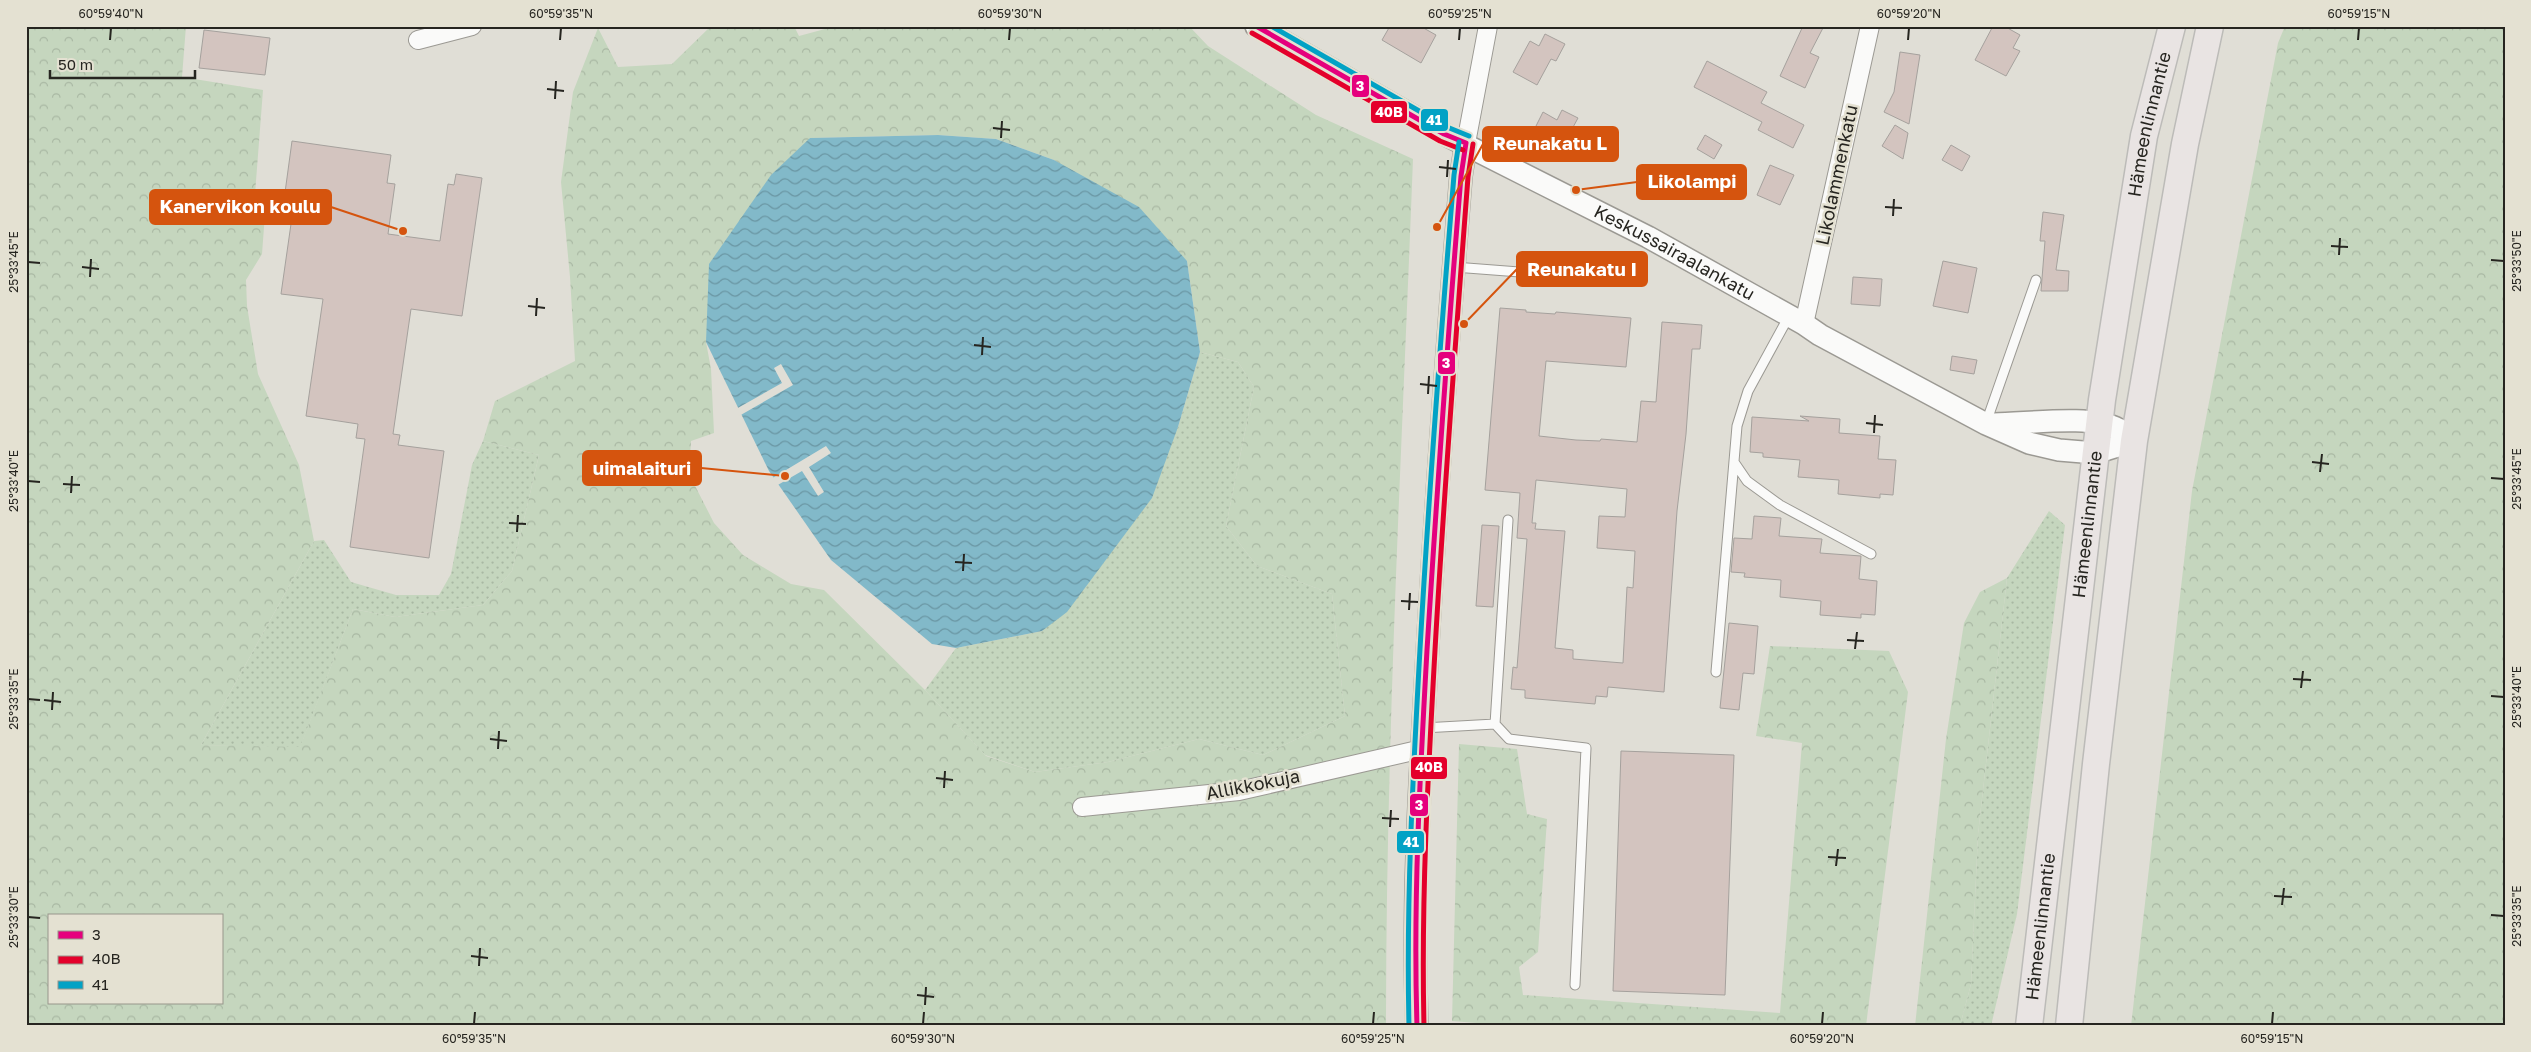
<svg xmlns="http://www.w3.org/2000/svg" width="2531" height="1052" font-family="'Golos Text',sans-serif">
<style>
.grass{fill:url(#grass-dots)}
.forest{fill:url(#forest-crowns);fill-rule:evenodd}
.water{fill:url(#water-waves)}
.pier{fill:#e0ded6}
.building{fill:#d3c4bf;stroke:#a5a19d;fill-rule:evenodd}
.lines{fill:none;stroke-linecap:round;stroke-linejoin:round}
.service-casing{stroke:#9b9993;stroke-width:11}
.minor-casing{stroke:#9b9993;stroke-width:20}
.tertiary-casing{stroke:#9b9993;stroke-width:24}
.primary-casing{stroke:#bcbbb8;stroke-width:29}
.service{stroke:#fafaf9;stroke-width:9}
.minor{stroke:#fafaf9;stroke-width:18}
.tertiary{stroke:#fafaf9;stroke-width:21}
.primary{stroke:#e9e4e3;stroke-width:26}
.bus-1-casing{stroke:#e4e1d2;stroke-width:9}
.bus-2-casing{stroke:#e4e1d2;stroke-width:9}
.bus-3-casing{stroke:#e4e1d2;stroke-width:9}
.bus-1{stroke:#e5007d;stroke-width:5}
.bus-2{stroke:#e4002b;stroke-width:5}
.bus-3{stroke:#02a2c5;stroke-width:5}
.ticks{fill:none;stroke:#262520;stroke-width:2}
.labels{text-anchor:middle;stroke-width:5;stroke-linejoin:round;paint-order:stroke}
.street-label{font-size:18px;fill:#262520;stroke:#e4e1d2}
.leader{fill:none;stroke:#d5540e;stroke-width:2}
.callout-dot{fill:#d5540e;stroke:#e4e1d2;stroke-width:2}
.callout{fill:#d5540e;stroke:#d5540e;stroke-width:2}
.callout-label{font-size:19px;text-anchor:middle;font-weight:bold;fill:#fff}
.line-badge{stroke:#e4e1d2;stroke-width:2}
.badge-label{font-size:14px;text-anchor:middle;font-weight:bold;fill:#fff}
.neatline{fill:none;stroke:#262520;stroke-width:2}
.ticks-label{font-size:12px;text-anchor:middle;fill:#262520}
</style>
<defs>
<pattern id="grass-dots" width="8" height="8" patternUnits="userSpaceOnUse" patternTransform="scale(1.25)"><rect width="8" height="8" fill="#c5d6be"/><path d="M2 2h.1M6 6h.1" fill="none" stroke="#a9b8a3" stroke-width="1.8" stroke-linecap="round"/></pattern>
<pattern id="forest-crowns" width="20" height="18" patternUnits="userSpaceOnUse" patternTransform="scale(1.25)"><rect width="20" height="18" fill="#c5d6be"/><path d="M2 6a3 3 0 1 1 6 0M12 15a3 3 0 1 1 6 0" fill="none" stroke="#a9b8a3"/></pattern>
<pattern id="water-waves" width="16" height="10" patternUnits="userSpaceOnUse" patternTransform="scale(1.25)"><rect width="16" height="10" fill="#82b9c9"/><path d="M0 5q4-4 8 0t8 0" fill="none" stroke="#6a96a3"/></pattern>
</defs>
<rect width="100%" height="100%" fill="#e0ded6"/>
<path class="grass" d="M 1200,352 L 1238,362 L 1254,387 L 1226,526 L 1257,566 L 1332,594 L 1345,716 L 1263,755 L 1199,739 L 1108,762 L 1035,772 L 985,755 L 925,690 L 956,648 L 1042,631 L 1178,427 Z
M 483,441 L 539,455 L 512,571 L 483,605 L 395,617 L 353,609 L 300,748 L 201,745 L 314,541 L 324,540 L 351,582 L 396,595 L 439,595 L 451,574 L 472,465 Z
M 2049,511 L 2065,525 L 2017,914 L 1991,1026 L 1960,1026 L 1971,984 L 1978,834 L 2007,578 Z"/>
<path class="forest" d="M 26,26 L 186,26 L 182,77 L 263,90 L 255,194 L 265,214 L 262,254 L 246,280 L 247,306 L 258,374 L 299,465 L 314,541 L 201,745 L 300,747 L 353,609 L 395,617 L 483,605 L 512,571 L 539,455 L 483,441 L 495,401 L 575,361 L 570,277 L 561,182 L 573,92 L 598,28 L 618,67 L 672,64 L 711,26 L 794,26 L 799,36 L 836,26 L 1189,26 L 1208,46 L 1316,115 L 1413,159 C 1402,448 1386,737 1386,1026 L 26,1026 ZM 938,135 L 996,139 L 1054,160 L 1187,261 L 1200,352 L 1238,362 L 1254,387 L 1226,526 L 1257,566 L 1332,594 L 1345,716 L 1263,755 L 1199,739 L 1108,762 L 1035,772 L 986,756 L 925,690 L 824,590 L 791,584 L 743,555 L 714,523 L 689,474 L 691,441 L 714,433 L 711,369 L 706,342 L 810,138 ZM 49,916 L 221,916 L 221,1003 L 49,1003 Z
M 2285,26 L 2505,26 L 2505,1026 L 2131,1026 L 2192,491 L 2278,43 Z
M 2007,578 L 1978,834 L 1971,984 L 1960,1026 L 1915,1026 L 1946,739 L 1964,623 L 1980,592 Z
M 1770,646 L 1889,651 L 1908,692 L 1866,1026 L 1513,1026 L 1452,1021 L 1459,744 L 1517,749 L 1527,814 L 1547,819 L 1538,952 L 1519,967 L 1523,995 L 1780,1013 L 1802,743 L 1756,736 Z"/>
<path class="water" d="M 938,135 L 996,139 L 1054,160 L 1139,207 L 1187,261 L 1200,352 L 1178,427 L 1152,498 L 1067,612 L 1042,631 L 956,648 L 932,644 L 831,560 L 769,471 L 706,342 L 709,264 L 771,175 L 810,138 Z"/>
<path class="pier" d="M 781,364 L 793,385 L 739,416 L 736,409 L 782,383 L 774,368 Z
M 826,446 L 831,453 L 809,467 L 824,492 L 818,496 L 802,471 L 776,486 L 771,479 Z"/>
<path class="building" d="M 1390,26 L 1420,26 L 1436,35 L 1421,63 L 1382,40 Z
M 1803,26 L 1824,26 L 1810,53 L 1819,57 L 1805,88 L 1780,76 Z
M 1993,26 L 2004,26 L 2020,35 L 2013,48 L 2020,51 L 2006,76 L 1975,60 Z
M 204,30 L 270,38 L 265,75 L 199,68 Z
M 1545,34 L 1565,44 L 1556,61 L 1551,59 L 1537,85 L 1513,72 L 1530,41 L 1539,46 Z
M 1900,52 L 1920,55 L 1909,124 L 1884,112 L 1894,92 Z
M 1707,61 L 1767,92 L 1761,103 L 1804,125 L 1793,148 L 1758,130 L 1762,122 L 1694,87 Z
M 1562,110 L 1578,118 L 1565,142 L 1536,126 L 1543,112 L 1557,120 Z
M 1895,125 L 1908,133 L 1903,159 L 1882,146 Z
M 1705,135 L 1722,145 L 1714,159 L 1697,149 Z
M 292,141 L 391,155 L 387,183 L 395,184 L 388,234 L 440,241 L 448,184 L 454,185 L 456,174 L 482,178 L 462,316 L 411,309 L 393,434 L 400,435 L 398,445 L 444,451 L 429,558 L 350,547 L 365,439 L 356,438 L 358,424 L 306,416 L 323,299 L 281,294 L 291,224 L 281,222 Z
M 1951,145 L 1970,156 L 1962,171 L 1942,160 Z
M 1770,165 L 1794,175 L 1780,205 L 1757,195 Z
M 2043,212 L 2064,215 L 2056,270 L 2069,271 L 2068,291 L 2041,291 L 2045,241 L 2040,241 Z
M 1943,261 L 1977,268 L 1968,313 L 1933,306 Z
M 1853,277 L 1882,279 L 1880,306 L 1851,304 Z
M 1500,308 L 1526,310 L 1526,312 L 1555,314 L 1556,312 L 1631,318 L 1626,367 L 1546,361 L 1539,436 L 1576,440 L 1600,441 L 1601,439 L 1637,442 L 1641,401 L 1656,402 L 1662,322 L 1702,325 L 1700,349 L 1692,349 L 1686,434 L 1677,511 L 1664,692 L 1608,687 L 1607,697 L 1596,696 L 1595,704 L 1525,698 L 1525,690 L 1511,689 L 1513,667 L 1517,668 L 1527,539 L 1517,538 L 1520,493 L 1485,490 ZM 1536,480 L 1627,489 L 1625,517 L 1599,516 L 1597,548 L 1635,551 L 1633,588 L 1627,587 L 1623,663 L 1573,659 L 1573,650 L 1555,648 L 1565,531 L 1535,529 L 1536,523 L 1532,523 Z
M 1952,356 L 1977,360 L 1974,374 L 1950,370 Z
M 1800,416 L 1840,419 L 1839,433 L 1880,436 L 1878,459 L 1896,460 L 1893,495 L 1880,494 L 1880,498 L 1838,494 L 1839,480 L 1798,477 L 1800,460 L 1763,457 L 1763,453 L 1750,452 L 1752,417 L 1809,421 Z
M 1754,516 L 1781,518 L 1779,536 L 1822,539 L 1820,553 L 1861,556 L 1859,579 L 1877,581 L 1875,615 L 1861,614 L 1861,618 L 1820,615 L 1821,601 L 1780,597 L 1781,580 L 1744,577 L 1745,573 L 1731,572 L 1734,538 L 1752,539 Z
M 1482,525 L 1499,526 L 1493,607 L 1476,606 Z
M 1729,623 L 1758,626 L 1754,674 L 1743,673 L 1739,710 L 1720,708 Z
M 1621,751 L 1734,755 L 1725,995 L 1613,991 Z"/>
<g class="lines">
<g class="service-casing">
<path id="service" d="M 1454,267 L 1637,281
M 1986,423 L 2036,280
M 1734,462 L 1747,481 L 1780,505 L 1871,554
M 1716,672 L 1737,426 L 1748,391 L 1789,316
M 1495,724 L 1508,520
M 1423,728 L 1495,724 L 1509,739 L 1586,748 L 1575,985"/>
</g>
<g class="minor-casing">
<path id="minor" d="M 418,40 L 472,26
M 1466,143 L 1488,26
M 1804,324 L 1870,26
M 1082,807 L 1239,791 L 1422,749"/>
</g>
<g class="tertiary-casing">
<g id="tertiary">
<path id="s1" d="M 1256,26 L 1444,134 L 1648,237 L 1804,324 L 1820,335 L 1986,424 L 2029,443 L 2059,450 L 2095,453 L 2134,441"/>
<path d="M 1994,424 C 2026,424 2091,414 2118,429 C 2124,432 2129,437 2134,441"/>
<path d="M 1417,1026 C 1412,903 1420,780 1427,658 C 1436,497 1448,336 1461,176 L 1466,143"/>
</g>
</g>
<g class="primary-casing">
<g id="primary">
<path id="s2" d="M 2029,1026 L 2102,400 L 2144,136 L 2172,26"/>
<path d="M 2069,1026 L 2096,764 L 2134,441 L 2185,144 L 2210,26"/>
</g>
</g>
<use href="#service" class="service"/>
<use href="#minor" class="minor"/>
<use href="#tertiary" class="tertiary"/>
<use href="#primary" class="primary"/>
<g class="bus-1-casing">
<path id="bus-1" d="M 1256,26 L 1444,134 L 1466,143
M 1417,1026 C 1413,900 1420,775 1427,650 C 1437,492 1448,334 1461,176 L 1466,143"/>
</g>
<g class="bus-2-casing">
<path id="bus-2" d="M 1252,33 L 1440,141 L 1463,150
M 1424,1026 C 1421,900 1428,775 1435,650 C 1444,492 1456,334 1468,177 L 1473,144"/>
</g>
<g class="bus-3-casing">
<path id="bus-3" d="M 1271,26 L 1447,127 L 1469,136
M 1409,1026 C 1406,900 1413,775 1420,649 C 1429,491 1441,333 1454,175 L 1459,142"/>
</g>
<use href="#bus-1" class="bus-1"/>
<use href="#bus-2" class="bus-2"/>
<use href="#bus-3" class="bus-3"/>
</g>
<path class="ticks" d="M 110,40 L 111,28M 560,40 L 561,28M 1009,40 L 1010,28M 1459,40 L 1460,28M 1908,40 L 1909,28M 2358,40 L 2359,28M 547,89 L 564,91M 555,99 L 556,81M 993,128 L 1010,130M 1001,138 L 1002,121M 1439,167 L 1456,169M 1447,177 L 1448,160M 1885,207 L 1902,208M 1893,216 L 1894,199M 2331,246 L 2348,247M 2339,255 L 2340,238M 2491,260 L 2504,261M 28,262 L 40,263M 82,267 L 99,269M 90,277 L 91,259M 528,306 L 545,308M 536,316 L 537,298M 974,345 L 991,347M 982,355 L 983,337M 1420,384 L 1437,386M 1428,394 L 1429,376M 1866,423 L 1883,425M 1874,433 L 1875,415M 2312,462 L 2329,464M 2320,472 L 2322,454M 2491,478 L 2504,479M 28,481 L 40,482M 63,484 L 80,485M 71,493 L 72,476M 509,523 L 526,524M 517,532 L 518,515M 955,562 L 972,563M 963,571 L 964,554M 1401,601 L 1418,602M 1409,610 L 1410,593M 1847,640 L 1864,641M 1855,649 L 1857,632M 2293,679 L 2311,680M 2301,688 L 2303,671M 2491,696 L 2504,697M 28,699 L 40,700M 44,700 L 61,702M 52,710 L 53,692M 490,739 L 507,741M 498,749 L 499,731M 936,778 L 953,780M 944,788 L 945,771M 1382,818 L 1399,819M 1390,827 L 1391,810M 1828,857 L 1846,858M 1836,866 L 1838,849M 2274,896 L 2292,897M 2282,905 L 2284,888M 2491,915 L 2504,916M 28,917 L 40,918M 471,956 L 488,958M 479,966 L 480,948M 917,995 L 934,997M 925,1005 L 926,987M 474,1024 L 475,1012M 923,1024 L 924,1012M 1373,1024 L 1374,1012M 1822,1024 L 1823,1012M 2272,1024 L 2273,1012"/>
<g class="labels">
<g class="street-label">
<text dy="6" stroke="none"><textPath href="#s2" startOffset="910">Hämeenlinnantie</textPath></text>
<text transform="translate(1837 175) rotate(-78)" y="6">Likolammenkatu</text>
<text dy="6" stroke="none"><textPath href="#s1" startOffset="476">Keskussairaalankatu</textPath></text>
<text dy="6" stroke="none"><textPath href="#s2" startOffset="505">Hämeenlinnantie</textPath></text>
<text transform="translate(1253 785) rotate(-11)" y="6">Allikkokuja</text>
<text dy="6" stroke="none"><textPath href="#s2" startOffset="100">Hämeenlinnantie</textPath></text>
</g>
</g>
<path class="leader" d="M1437 227L1483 144M1576 190L1637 182M403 231L331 207M1464 324L1517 269M785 476L701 468"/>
<g class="callout-dot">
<circle cx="1437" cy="227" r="5"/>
<circle cx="1576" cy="190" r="5"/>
<circle cx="403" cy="231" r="5"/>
<circle cx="1464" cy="324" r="5"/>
<circle cx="785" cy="476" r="5"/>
</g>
<g class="callout">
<rect x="1483" y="127" width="135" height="34" rx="5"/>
<rect x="1637" y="165" width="109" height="34" rx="5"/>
<rect x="150" y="190" width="181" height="34" rx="5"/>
<rect x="1517" y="252" width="130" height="34" rx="5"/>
<rect x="583" y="451" width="118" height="34" rx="5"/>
</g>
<g class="callout-label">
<text x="1550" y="150">Reunakatu L</text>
<text x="1692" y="188">Likolampi</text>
<text x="240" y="213">Kanervikon koulu</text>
<text x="1582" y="276">Reunakatu I</text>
<text x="642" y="475">uimalaituri</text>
</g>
<g class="line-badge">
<rect x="1351" y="74" width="19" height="24" rx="5" fill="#e5007d"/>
<rect x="1370" y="100" width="38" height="24" rx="5" fill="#e4002b"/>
<rect x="1420" y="108" width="29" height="24" rx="5" fill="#02a2c5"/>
<rect x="1437" y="351" width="19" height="24" rx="5" fill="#e5007d"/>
<rect x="1410" y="756" width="38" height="24" rx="5" fill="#e4002b"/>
<rect x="1409" y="793" width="20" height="24" rx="5" fill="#e5007d"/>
<rect x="1396" y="830" width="29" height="24" rx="5" fill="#02a2c5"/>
</g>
<g class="badge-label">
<text x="1360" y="91">3</text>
<text x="1389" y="117">40B</text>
<text x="1434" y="125">41</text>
<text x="1446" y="368">3</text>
<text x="1429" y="772">40B</text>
<text x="1419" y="810">3</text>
<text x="1411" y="847">41</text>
</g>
<rect width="2531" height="1052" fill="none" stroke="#e4e1d2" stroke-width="55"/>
<rect x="48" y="914" width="175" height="90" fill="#e4e1d2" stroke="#98968b"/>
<rect x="58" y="931" width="25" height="8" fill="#e5007d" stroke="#98968b"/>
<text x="92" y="940" font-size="15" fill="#262520">3</text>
<rect x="58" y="956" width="25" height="8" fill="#e4002b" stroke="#98968b"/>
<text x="92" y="964" font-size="15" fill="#262520">40B</text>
<rect x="58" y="981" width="25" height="8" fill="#02a2c5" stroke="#98968b"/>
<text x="92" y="990" font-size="15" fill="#262520">41</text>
<path d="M50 70v8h145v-8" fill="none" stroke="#262520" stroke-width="2.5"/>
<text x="58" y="70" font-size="15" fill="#262520" stroke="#e4e1d2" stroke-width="4" paint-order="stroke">50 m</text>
<rect x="28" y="28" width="2476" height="996" class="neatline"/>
<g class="ticks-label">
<text x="111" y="18">60°59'40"N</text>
<text x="561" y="18">60°59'35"N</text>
<text x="1010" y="18">60°59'30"N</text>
<text x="1460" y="18">60°59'25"N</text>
<text x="1909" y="18">60°59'20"N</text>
<text x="2359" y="18">60°59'15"N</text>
<text transform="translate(2517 261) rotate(-90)" y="4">25°33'50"E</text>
<text transform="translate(14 262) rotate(-90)" y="4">25°33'45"E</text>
<text transform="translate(2517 479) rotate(-90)" y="4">25°33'45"E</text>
<text transform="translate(14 481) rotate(-90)" y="4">25°33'40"E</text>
<text transform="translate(2517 697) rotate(-90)" y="4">25°33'40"E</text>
<text transform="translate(14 699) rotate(-90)" y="4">25°33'35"E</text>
<text transform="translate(2517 916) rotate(-90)" y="4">25°33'35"E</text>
<text transform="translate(14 917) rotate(-90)" y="4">25°33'30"E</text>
<text x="474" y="1043">60°59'35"N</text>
<text x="923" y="1043">60°59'30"N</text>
<text x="1373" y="1043">60°59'25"N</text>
<text x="1822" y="1043">60°59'20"N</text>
<text x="2272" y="1043">60°59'15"N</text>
</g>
</svg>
